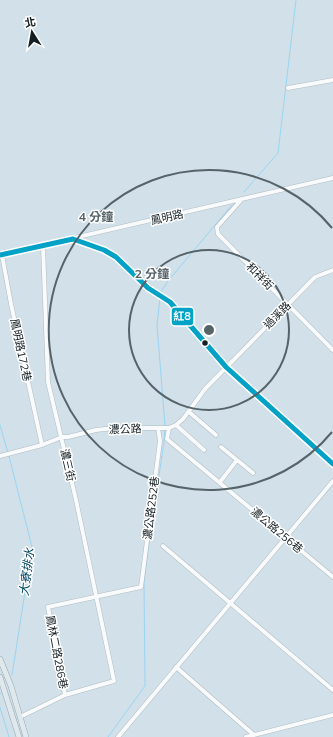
<svg xmlns="http://www.w3.org/2000/svg" width="333" height="737" font-family="Mulish,'Noto Sans TC',sans-serif">
<style>
.lines{fill:none;stroke-linecap:round;stroke-linejoin:round}
.stream{stroke:#9ad5f1;stroke-width:1}
.minor-casing{stroke:#b0bcc2;stroke-width:5}
.major-casing{stroke:#93a7b0;stroke-width:6}
.minor{stroke:#f8fafc;stroke-width:4}
.major{stroke:#dfe8ed;stroke-width:5}
.bus-1-casing{stroke:#fff;stroke-width:8}
.bus-1{stroke:#01a2c6;stroke-width:5}
.ring{fill:none;stroke:#566369;stroke-width:2}
.bus-dot{fill:#141f24;stroke:#fff;stroke-width:1.5}
.labels{text-anchor:middle;stroke-width:3;stroke-linejoin:round;paint-order:stroke}
.street-label{font-size:11px;fill:#141f24;stroke:#fff}
.water-label{font-size:12px;font-style:italic;fill:#01465f;stroke:#fff}
.centre{fill:#566369;stroke:#fff;stroke-width:2}
.ring-label{font-size:12px;text-anchor:middle;font-weight:bold;fill:#566369;stroke:#fff;stroke-width:3;stroke-linejoin:round;paint-order:stroke}
.line-badge{stroke:#fff;stroke-width:1.5}
.badge-label{font-size:11px;text-anchor:middle;font-weight:bold;fill:#fff}
</style>
<rect width="100%" height="100%" fill="#d1e0e9"/>
<g class="lines">
<path class="stream" d="M 244,192 L 278,153 L 296,0
M 160,295 L 162,290 L 168,281 L 232,205
M 160,298 L 157,325 L 165,426
M 0,425 L 8,453
M 9,456 L 32,547 L 12,675
M 0,694 L 1,693
M 0,707 L 9,737
M 108,737 L 145,686 L 144,582 L 149,543 L 164,442 L 165,429"/>
<g class="minor-casing">
<path id="minor" d="M 288,88 L 333,80
M 242,199 L 217,227 L 218,234 L 333,350
M 73,239 L 104,250 L 116,257 L 148,288 L 170,302 L 226,367 L 333,464
M 43,246 L 48,382 L 76,500 L 114,681 L 65,695
M 0,255 L 333,178
M 2,255 L 11,304 L 42,445
M 189,412 L 216,435
M 176,425 L 204,450
M 169,428 L 167,439 L 333,577
M 221,447 L 253,473
M 0,456 L 42,445 L 62,437 L 68,437 L 96,430 L 114,428 L 169,428 L 176,425 L 183,419 L 205,389 L 315,277 L 333,270
M 220,482 L 237,460
M 163,546 L 333,690
M 176,667 L 254,735
M 20,717 L 65,695 L 48,607 L 141,587 L 160,441 L 158,428
M 118,737 L 333,481
M 246,737 L 333,715"/>
</g>
<g class="major-casing">
<path id="major" d="M 0,659 L 11,686 L 26,737
M 0,677 L 19,737"/>
</g>
<use href="#minor" class="minor"/>
<use href="#major" class="major"/>
<g class="bus-1-casing">
<path id="bus-1" d="M 0,255 L 73,239 L 104,250 L 116,257 L 148,288 L 170,302 L 226,367 L 333,464"/>
</g>
<use href="#bus-1" class="bus-1"/>
</g>
<g class="ring">
<circle cx="209" cy="330" r="80"/>
<path d="M332 432A160 160 0 1 1 332 228"/>
</g>
<circle class="bus-dot" cx="205" cy="343" r="3.5"/>
<g class="labels">
<g class="street-label">
<text transform="translate(167 217) rotate(-13)" y="4">鳳明路</text>
<text transform="translate(260 276) rotate(45)" y="4">和祥街</text>
<text transform="translate(277 315) rotate(-45)" y="4">過溪路</text>
<text transform="translate(21 350) rotate(78)" y="4">鳳明路172巷</text>
<text transform="translate(125 429) rotate(-2)" y="4">濃公路</text>
<text transform="translate(68 465) rotate(77)" y="4">濃三街</text>
<text transform="translate(151 508) rotate(-83)" y="4">濃公路252巷</text>
<text transform="translate(277 530) rotate(40)" y="4">濃公路256巷</text>
<text transform="translate(57 652) rotate(79)" y="4">鳳林二路286巷</text>
</g>
<g class="water-label">
<text transform="translate(27 572) rotate(-83)" y="4">大寮排水</text>
</g>
</g>
<circle cx="209" cy="330" r="6" class="centre"/>
<g class="ring-label">
<text x="96" y="221">4 分鐘</text>
<text x="152" y="278">2 分鐘</text>
</g>
<rect class="line-badge" x="171" y="307" width="23" height="19" rx="4" fill="#01a2c6"/>
<g class="badge-label">
<text x="182" y="320">紅8</text>
</g>
<g transform="translate(32 32) rotate(349)" stroke="#ffffff" stroke-width="3" paint-order="stroke">
<path d="M0-3L7 15L0 10L-7 15Z" fill="#141f24"/>
<text y="-6" font-size="11" font-weight="bold" text-anchor="middle" fill="#141f24">北</text>
</g>
</svg>
